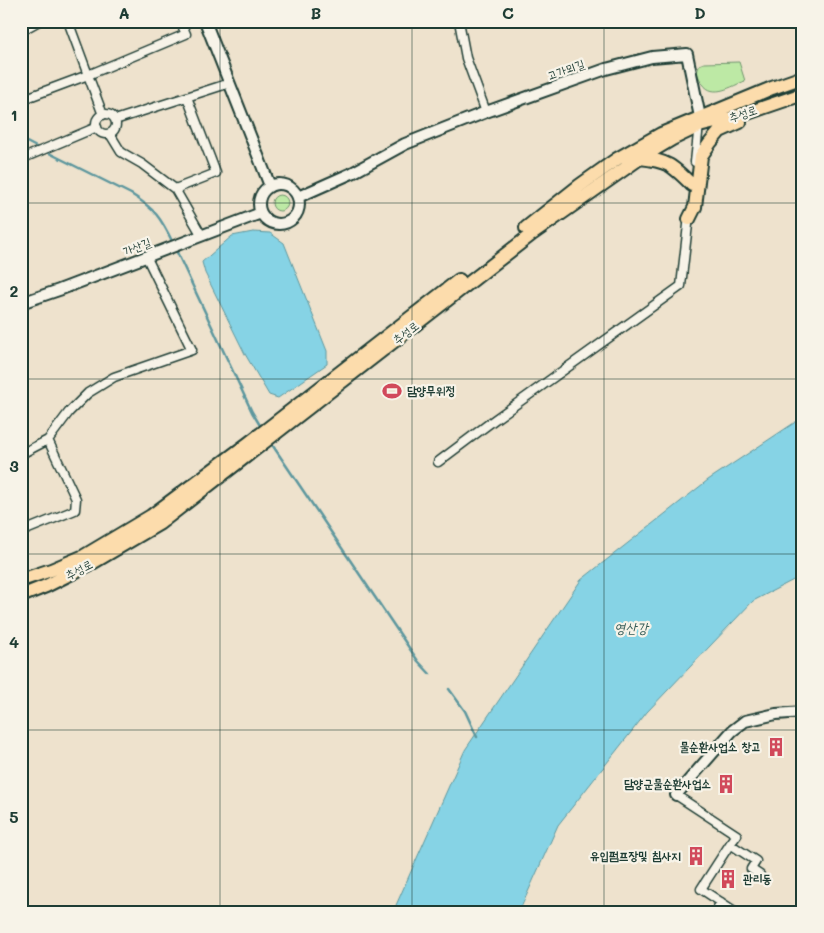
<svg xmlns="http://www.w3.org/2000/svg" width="824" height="933" font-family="Mali,'Poor Story',sans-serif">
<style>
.green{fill:#bde9a5;stroke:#6e936c}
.water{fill:#86d3e5;stroke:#5d979e}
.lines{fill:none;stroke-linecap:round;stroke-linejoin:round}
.stream{stroke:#5d979e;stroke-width:2.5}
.minor-casing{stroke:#1f3d34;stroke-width:11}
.tertiary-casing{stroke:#1f3d34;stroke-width:14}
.primary-casing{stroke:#1f3d34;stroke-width:16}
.minor{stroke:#f7f3e8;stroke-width:8}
.tertiary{stroke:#f7f3e8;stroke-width:10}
.primary{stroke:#fcdcac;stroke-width:12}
.grid{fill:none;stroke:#1f3d34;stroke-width:1;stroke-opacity:0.55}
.labels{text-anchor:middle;stroke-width:4.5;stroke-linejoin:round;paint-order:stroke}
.street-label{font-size:12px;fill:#1f3d34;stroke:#f7f3e8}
.poi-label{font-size:12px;font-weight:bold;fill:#1f3d34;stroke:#f7f3e8;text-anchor:end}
.water-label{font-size:14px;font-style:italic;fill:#345b57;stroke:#f7f3e8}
.neatline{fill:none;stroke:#1f3d34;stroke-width:2}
.grid-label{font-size:16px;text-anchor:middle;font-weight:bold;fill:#1f3d34}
</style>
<rect width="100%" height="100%" fill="#eee2cd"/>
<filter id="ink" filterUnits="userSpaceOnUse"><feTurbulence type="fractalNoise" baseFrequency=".02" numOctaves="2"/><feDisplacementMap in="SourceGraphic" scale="10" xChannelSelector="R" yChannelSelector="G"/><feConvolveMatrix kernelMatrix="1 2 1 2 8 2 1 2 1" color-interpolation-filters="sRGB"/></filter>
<g filter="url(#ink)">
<path class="green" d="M 739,62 L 745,81 C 732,86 713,99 703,84 C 700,81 699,77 697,73 L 699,65 L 704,63 Z
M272 203a8 8 0 1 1 16 0a8 8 0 1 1-16 0Z"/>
<path class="water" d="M 253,232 L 270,233 L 284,243 L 327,351 L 327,364 L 278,398 L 269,395 L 245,354 L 205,273 L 202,262 L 232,236 Z
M 803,417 L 803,575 L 753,601 L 647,712 L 558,825 L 519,912 L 393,912 L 465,750 L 581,580 L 708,480 Z"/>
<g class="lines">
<path class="stream" d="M 21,139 L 40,149
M 45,151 L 131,194 C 155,209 161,218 173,243
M 175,248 L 252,412 L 261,427
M 271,443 L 418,661 L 430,674
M 449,689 L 465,711 L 477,737"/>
<g class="minor-casing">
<path id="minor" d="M 68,21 L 88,75 L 186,34 L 180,21
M 459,21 L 466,58 L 486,112
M 21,31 L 39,21
M 21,100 L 88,75 L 103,115
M96 124a10 10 0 1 1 20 0a10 10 0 1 1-20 0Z
M 115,120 L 230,83
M 110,134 L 121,152 L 142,164 L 175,189 L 202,236
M 21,159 L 97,127
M 695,162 L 699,124
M 175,189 L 216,173 L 187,97
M 21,454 L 48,440 L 69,412 L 88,393 L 114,377 L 192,350 L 146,256
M 438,462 L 494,420 L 681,286 L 689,216
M 21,532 L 75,510 L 76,499 L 48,440
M 676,795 L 737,835 L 730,844
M 715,912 L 721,902
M 736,912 L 701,889 L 730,844 L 756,861 L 751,869 L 760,875"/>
</g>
<g class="tertiary-casing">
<path id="tertiary" d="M 205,21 L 270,186
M259 204a20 20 0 1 1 40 0a20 20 0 1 1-40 0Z
M 298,197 L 352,173 L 405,144 L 486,112 L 606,69 L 652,57 L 687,54 L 700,117
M 21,303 L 59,290 L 261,213
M 676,795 L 732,731 L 745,721 L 776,714 L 803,712"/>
</g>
<g class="primary-casing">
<path id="primary" d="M 640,158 C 668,161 672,165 692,185
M 689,219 L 695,207 L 701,156 L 710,143 L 720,131 L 740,122
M 526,228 L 579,186 L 617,159 L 661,134 L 772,88 L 803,77
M 21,580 L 51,570 L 84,556 L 151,516 L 249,443 L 459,280
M 21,596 L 46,586 L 92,563 L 160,523 L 532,234 L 640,158 L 672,139 L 699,126 L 736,117 L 803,94"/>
</g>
<use href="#minor" class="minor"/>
<use href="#tertiary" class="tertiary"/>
<use href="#primary" class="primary"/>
</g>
</g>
<path class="grid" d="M 220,21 L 220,912M 412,21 L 412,912M 604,21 L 604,912M 21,203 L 803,203M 21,379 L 803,379M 21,554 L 803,554M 21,730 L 803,730"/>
<defs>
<g id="stadium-bare" transform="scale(1.5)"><path d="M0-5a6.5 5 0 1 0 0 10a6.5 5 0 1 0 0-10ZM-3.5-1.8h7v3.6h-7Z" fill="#d1495b" stroke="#f7f3e8" stroke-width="2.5" paint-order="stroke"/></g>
<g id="building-bare" transform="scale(1.5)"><path d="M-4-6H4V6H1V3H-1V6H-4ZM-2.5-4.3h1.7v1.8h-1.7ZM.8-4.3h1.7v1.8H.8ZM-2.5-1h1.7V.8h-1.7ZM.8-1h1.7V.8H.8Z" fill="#d1495b" stroke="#f7f3e8" stroke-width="2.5" paint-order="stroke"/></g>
</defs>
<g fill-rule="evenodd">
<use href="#stadium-bare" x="392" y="391"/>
<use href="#building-bare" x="776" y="747"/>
<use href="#building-bare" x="726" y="784"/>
<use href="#building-bare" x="696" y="856"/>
<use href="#building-bare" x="728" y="879"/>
</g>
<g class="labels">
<g class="street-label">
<text transform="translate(566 70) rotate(-20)" y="4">고가뫼길</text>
<text transform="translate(743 114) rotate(-18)" y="4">추성로</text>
<text transform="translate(137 247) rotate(-21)" y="4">가산길</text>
<text transform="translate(406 333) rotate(-38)" y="4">추성로</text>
<text transform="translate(79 570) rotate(-27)" y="4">추성로</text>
</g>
<g class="poi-label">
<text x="407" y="395" text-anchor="start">담양무위정</text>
<text x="761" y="751">물순환사업소 창고</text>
<text x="711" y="788">담양군물순환사업소</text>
<text x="681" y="860">유입펌프장및 침사지</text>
<text x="743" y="883" text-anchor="start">관리동</text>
</g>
<g class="water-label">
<text x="631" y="633">영산강</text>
</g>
</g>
<rect width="824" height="933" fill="none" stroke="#f7f3e8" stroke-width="55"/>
<rect x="28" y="28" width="768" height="878" class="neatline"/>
<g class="grid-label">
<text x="124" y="19">A</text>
<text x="316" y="19">B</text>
<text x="508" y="19">C</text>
<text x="700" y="19">D</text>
<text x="14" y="121">1</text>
<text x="14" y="297">2</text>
<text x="14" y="472">3</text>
<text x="14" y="648">4</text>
<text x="14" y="823">5</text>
</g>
</svg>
